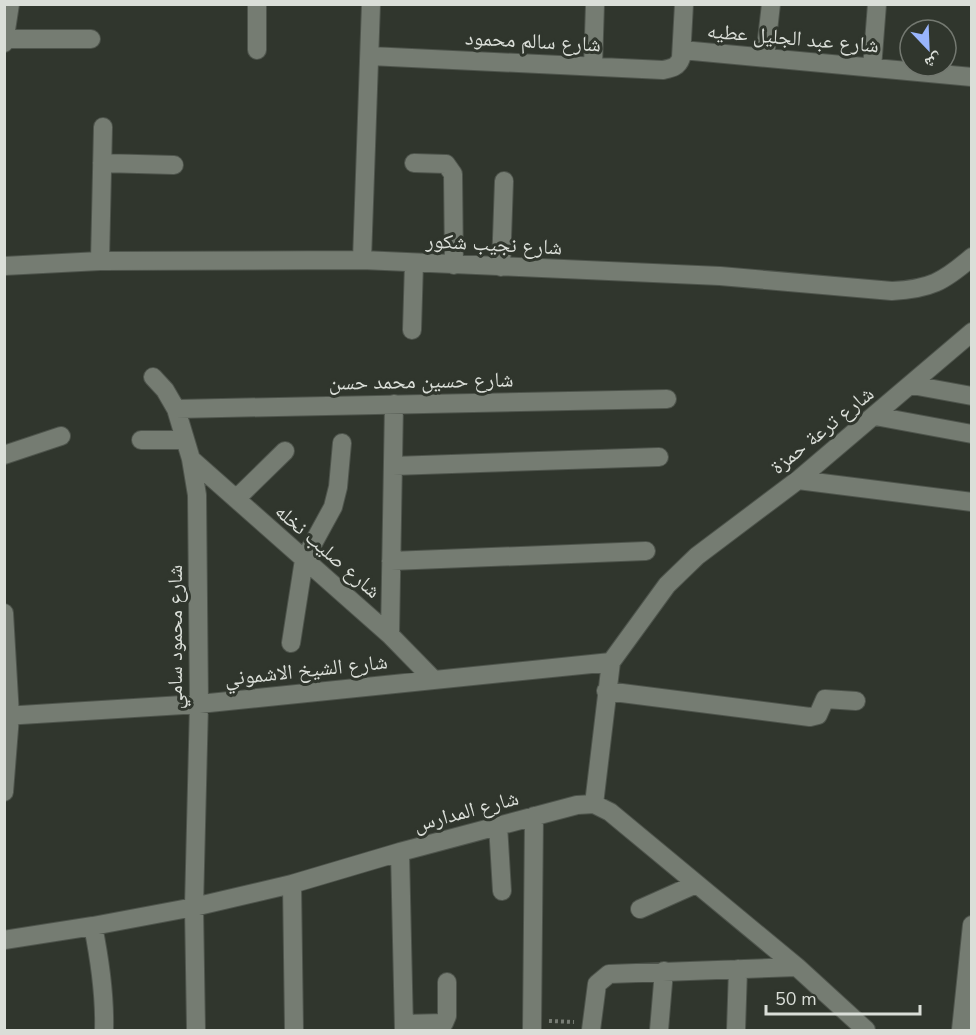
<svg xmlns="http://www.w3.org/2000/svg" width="976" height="1035" font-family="'Nunito Sans','Noto Naskh Arabic',sans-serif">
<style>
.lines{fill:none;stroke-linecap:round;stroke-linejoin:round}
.minor-casing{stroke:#4e544c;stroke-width:20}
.path{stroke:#777c74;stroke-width:4;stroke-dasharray:3 3;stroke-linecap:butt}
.minor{stroke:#757c72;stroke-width:18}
.labels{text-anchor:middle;stroke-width:6;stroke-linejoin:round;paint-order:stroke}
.street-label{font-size:21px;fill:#daded8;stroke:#30362d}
</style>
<rect width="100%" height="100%" fill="#30362d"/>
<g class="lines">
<g class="minor-casing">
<path id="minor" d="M 6,39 L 91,39
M 4,43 L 10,4
M 257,50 L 257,4
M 682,50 L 972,77
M 370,56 L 663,70 C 672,68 678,67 681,58 L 684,4
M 765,57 L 771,4
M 593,66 L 595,4
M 872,68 L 877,4
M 102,163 L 174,165
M 414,163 L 446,164 L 453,174 L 454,265
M 362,260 L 371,4
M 100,261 L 103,127
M 4,266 L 100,261 L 362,260 L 720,276 L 892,291 C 930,289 943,282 972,257
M 501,267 L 504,181
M 412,330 L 414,263
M 153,377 L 165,390 L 176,409 L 191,459 L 197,495 L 199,704 L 194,907 L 196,1030
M 912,385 L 972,396
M 176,409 L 667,399
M 875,416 L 972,434
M 141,440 L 185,440
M 4,455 L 61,436
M 191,459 L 390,635 L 433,679
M 393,466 L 659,457
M 798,480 L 972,502
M 236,499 L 285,451
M 391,561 L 646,551
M 4,613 L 10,716 L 4,792
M 390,635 L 394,404
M 291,643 L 304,560 L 333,507 L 338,487 L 342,443
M 606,691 L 810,717 L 818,715 L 825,699 L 856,701
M 4,716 L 199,704 L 611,662
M 594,804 L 611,662 L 667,585 L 697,556 L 798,480 L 972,332
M 498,825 L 502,891
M 400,852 L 404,1030
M 292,884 L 294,1030
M 640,909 L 696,884
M 93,926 C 100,961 105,995 104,1030
M 4,940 L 93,926 L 194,907 L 292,884 L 400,852 L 577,805 L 594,804 L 610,812 L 797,967 L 866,1030
M 404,1024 L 444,1023 L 447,1016 L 447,982
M 532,1030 L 534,816
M 591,1030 L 597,984 L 609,974 L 797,967
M 659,1030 L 664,971
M 736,1030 L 738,969
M 961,1030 L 972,925"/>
</g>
<path class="path" d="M 549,1021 L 574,1022"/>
<use href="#minor" class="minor"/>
</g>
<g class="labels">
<g class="street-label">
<text transform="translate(793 38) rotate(5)" y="7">شارع عبد الجليل عطيه</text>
<text transform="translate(533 41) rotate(3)" y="7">شارع سالم محمود</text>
<text transform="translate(494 244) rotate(3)" y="7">شارع نجيب شكور</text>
<text transform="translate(421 381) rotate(-1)" y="7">شارع حسين محمد حسن</text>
<text transform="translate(822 430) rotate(-39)" y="7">شارع ترعة حمزة</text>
<text transform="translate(328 551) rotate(41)" y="7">شارع صليب نخله</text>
<text transform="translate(175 637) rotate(-90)" y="7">شارع محمود سامي</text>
<text transform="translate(306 670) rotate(-6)" y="7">شارع الشيخ الاشموني</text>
<text transform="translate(466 811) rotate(-15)" y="7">شارع المدارس</text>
</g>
</g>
<rect width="976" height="1035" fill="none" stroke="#daded8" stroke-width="12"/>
<g transform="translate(928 48) rotate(157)"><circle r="28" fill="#30362d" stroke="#747971" stroke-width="1.5"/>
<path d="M0-4.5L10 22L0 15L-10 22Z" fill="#99b5fd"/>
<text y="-9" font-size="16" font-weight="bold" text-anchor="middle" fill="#daded8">ش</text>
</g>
<path d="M766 1005v9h154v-9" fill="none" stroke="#daded8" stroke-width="3"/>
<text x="775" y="1005" font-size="18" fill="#daded8" stroke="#30362d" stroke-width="4.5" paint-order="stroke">50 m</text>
</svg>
